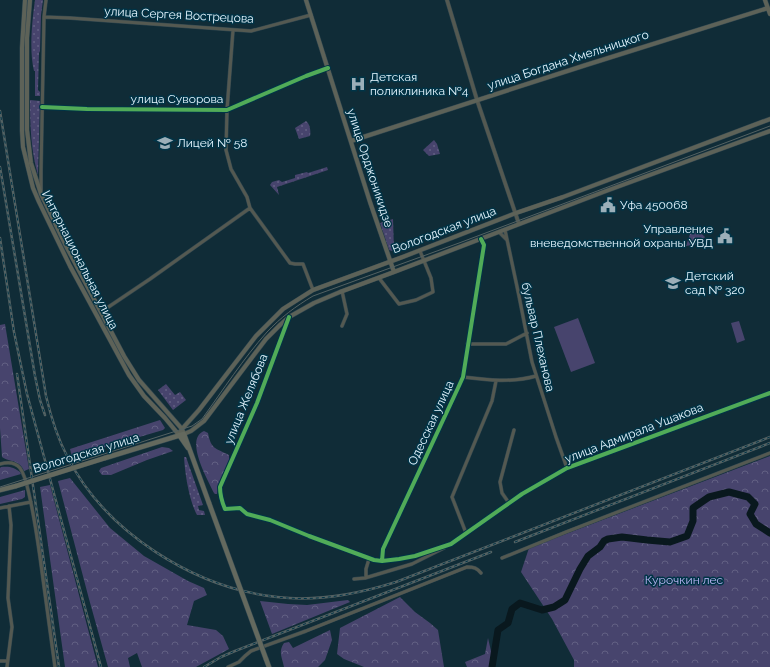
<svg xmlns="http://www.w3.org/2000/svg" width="770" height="667" font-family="Raleway,sans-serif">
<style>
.grass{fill:url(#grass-dots)}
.forest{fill:url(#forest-crowns)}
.pitch{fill:#47446d}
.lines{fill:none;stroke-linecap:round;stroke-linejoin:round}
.river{stroke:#09181e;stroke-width:7}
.minor-casing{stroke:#314750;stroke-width:4}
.tertiary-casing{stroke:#314750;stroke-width:4.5}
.secondary-casing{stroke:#314750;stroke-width:5}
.primary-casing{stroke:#314750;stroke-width:5.5}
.minor{stroke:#545951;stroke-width:3}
.tertiary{stroke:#545951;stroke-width:3.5}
.secondary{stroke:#5d6258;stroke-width:4}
.primary{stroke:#64695e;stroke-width:4.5}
.tram{stroke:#546263;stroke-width:1}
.rail-casing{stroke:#546263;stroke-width:2.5}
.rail{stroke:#003447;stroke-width:1;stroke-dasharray:3;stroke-linecap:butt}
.primary-bridge-casing{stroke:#314750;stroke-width:5.5;stroke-linecap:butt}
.primary-bridge{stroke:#64695e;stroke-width:4.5}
.cycleway-casing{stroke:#003447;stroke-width:6}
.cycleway{stroke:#51ab58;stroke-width:4}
.labels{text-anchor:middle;stroke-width:3;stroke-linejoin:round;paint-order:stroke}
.street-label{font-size:12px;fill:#e6f6ff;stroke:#003447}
.poi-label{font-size:12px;fill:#e6f6ff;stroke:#003447;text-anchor:start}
.park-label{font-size:12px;fill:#bfb7f7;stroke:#003447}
</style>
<defs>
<pattern id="grass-dots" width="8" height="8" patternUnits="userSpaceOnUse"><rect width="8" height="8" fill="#47446d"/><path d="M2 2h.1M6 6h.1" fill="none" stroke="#626083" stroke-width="1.8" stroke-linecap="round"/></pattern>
<pattern id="forest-crowns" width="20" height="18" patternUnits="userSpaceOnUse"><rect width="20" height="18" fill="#47446d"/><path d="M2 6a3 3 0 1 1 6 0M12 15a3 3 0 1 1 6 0" fill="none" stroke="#626083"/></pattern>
</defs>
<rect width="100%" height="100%" fill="#102c37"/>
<path class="grass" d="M 35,0 L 43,0 L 41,15 L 40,51 L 39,53 L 38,90 L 40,92 L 40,96 L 35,96 L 35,71 L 34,71 C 29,51 32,21 35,0 Z
M 30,100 L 40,101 L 38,175 C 31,151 30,126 30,100 Z
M 306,121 C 310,124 311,131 310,136 L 299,139 L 295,128 Z
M 434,140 L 437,144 L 440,154 L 429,156 L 423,150 Z
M 327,167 L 328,170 L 277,187 L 279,195 L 270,185 L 272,182 L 279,180 L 282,182 L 295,178 L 295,175 L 307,172 L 308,173 Z
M 393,219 L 394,250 L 392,251 L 389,250 L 380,223 Z
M 693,226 L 705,237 L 699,244 L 686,246 L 690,234 L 688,227 Z
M 166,384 L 175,395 L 180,392 L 186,400 L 173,410 L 158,390 Z
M 184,457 L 186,457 L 203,505 L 198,506 L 199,510 L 204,511 L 205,515 L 197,515 C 189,500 185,474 184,457 Z"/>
<path class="forest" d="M 5,324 L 29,469 L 24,471 C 23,469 22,467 20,465 C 15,460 7,461 2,457 L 0,428 L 0,325 Z
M 160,420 L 165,428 L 163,430 L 72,457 L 70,449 Z
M 204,431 L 208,433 C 211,449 215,448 229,455 L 229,460 L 220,482 L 217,494 L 215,494 L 214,493 C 208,480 184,439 204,431 Z
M 162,447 L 169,448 L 173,451 L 147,460 L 111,475 L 102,475 L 99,471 L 101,468 Z
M 770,456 L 770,667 L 574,667 L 574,660 L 552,619 L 521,572 L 529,548 Z
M 1,467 C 9,466 14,467 20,472 L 21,474 L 0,480 L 0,468 Z
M 70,478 L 110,528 L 144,556 L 188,581 L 204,588 L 207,595 L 194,601 L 187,625 L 216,630 L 223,636 L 229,649 L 196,667 L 142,667 L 137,653 L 128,658 L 130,667 L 108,667 L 89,599 L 58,481 Z
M 50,485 L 98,667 L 65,667 L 40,487 Z
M 25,490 L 25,497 L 22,499 L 0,504 L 0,497 Z
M 400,597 L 415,612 L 430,623 L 438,630 L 444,667 L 364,667 L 344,659 L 337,654 L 340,628 Z
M 348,600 L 350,602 L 272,634 L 260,601 L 288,604 L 307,605 Z
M 330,630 L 332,640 L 325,660 L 318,667 L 284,667 C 282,657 278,652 284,643 L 289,642 L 293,648 Z
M 488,638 L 493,660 L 492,667 L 467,667 L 465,662 L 485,654 Z"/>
<path class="pitch" d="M 578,318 L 595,363 L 571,372 L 554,327 Z
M 739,321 L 745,340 L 737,343 L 731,323 Z"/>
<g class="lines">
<path class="river" d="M 492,667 L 498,630 L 508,623 L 512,609 L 520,603 L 542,610 L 554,607 L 565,600 L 580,569 L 588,556 L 600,547 L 604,541 L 608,539 L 622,537 L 647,540 L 670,542 L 687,536 L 693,521 L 693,508 L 709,497 L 729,492 L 748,497 L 755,504 L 750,514 L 756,524 L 770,533"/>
<g class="minor-casing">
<path id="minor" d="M 44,17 L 70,18 L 251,31 L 311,15
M 233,30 L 227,110 L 226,150 L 231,169 L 247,197 L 250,208 L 290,263 L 295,264 L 303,264 L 313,290
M 42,107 L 87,109 L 227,110 L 306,76 L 328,68
M 41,190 L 41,171 L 44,17 L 46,0
M 505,230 L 519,296 L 532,362 L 556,437 L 567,468
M 499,232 L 506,239
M 379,278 L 399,304 L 416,300 L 433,292 L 431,278 L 420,251
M 101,312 L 150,279 L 250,208
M 289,317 L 257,403 L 220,487 C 220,495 222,502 225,509 L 240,508 L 247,514 L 270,520 L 309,536 L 374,560 L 382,561 L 399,559 L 415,556 L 451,544 L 522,494 L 567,468 L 770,393
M 342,326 L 347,314 L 342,291
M 467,344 L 506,344 L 527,333
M 463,377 C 487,380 512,383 536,376
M 0,464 C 7,462 15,462 20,468 C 25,475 27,485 29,494 C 34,515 37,536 40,557 C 45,594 50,630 55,667
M 509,503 L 502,493 L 500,482 L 514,430
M 0,508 L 31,502
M 466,533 L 452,497 L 492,401 L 496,381
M 502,558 L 566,532 L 770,453
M 382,561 L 383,549 L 458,388 L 463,377 L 484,245 L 481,239
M 366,577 L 366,569 L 369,559
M 354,579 L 365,578 L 412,564 L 444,548
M 0,661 L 7,661
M 7,667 L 12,627 L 8,598 L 11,525 L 9,506
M 228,667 L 239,662 L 245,656 L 251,651 L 306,631 L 467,567 C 474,567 477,568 481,573"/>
</g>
<g class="tertiary-casing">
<path id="tertiary" d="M 447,0 L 477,100 L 519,224"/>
</g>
<g class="secondary-casing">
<path id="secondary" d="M 25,0 L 22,48 L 22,131 L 23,147 L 33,188 L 39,202 L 70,266 L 129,375 L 144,396 L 165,418 L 179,435 L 182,429 L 199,410 L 256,336 L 283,309 L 313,290 L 400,258 L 516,213 L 563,197 L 770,119
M 30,0 L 27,38 L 27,130 L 31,163 L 41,194 L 65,244 L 124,356 L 139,380 L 182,429 L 184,434 L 191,431 L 204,421 L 247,364 L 266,339 L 280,325 L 289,317 L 314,303 L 340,292 L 394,272 L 606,191 L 770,131
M 306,0 L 370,202 L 394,272
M 765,0 L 770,14
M 351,141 L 586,65 L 768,8"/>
</g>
<g class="primary-casing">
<path id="primary" d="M 179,435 L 188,448
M 105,458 L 184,434 L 209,503
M 0,490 L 16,486
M 266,659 L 269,667"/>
</g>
<use href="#minor" class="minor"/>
<use href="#tertiary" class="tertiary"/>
<use href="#secondary" class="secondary"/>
<use href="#primary" class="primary"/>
<path class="tram" d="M 0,487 L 192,426 L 202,419 C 223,390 243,359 267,332 C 280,318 296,306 313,296 L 459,243 L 770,126"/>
<g class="rail-casing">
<path id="rail" d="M 0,111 L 46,396 C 51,417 57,437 67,456 C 105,532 194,588 277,597 C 318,602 358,594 396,582 L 770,437
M 0,167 L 35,376 L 40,400 L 45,415
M 0,238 L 14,332 L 27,394 L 101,667
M 17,374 L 59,667
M 515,542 L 770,443
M 204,667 L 221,657 L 235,651 L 491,552"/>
</g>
<use href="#rail" class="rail"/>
<g class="primary-bridge-casing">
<path id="primary-bridge" d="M 16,486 L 105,458
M 209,503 L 266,659"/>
</g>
<use href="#primary-bridge" class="primary-bridge"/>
<g class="cycleway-casing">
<path id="cycleway" d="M 42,107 L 87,109 L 227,110 L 306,76 L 328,68
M 289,317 L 257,403 L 220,487 C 220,495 222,502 225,509 L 240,508 L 247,514 L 270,520 L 309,536 L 374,560 L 382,561 L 399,559 L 415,556 L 451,544 L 522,494 L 567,468 L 770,393
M 382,561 L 383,549 L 458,388 L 463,377 L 484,245 L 481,239"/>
</g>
<use href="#cycleway" class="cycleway"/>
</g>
<defs>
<g id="hospital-bare" transform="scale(1.2)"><path d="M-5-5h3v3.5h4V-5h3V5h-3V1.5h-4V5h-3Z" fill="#9bafb9" stroke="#003447" stroke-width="2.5" paint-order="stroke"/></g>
<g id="school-bare" transform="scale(1.2)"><path d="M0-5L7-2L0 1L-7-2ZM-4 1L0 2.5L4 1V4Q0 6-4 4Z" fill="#9bafb9" stroke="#003447" stroke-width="2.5" paint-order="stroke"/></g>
<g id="civic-bare" transform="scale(1.2)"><path d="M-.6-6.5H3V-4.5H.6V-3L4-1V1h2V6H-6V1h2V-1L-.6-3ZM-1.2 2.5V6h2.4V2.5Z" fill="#9bafb9" stroke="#003447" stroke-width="2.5" paint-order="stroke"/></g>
</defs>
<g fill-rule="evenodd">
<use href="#hospital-bare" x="358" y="84"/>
<use href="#school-bare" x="165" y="143"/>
<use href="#civic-bare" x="608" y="205"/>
<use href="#civic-bare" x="725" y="236"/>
<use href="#school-bare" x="673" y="283"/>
</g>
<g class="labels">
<g class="street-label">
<text transform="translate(179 15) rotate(3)" y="4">улица Сергея Вострецова</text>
<text transform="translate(568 60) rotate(-18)" y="4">улица Богдана Хмельницкого</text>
<text x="177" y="103">улица Суворова</text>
<text transform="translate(370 168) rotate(72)" y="4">улица Орджоникидзе</text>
<text transform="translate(444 230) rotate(-21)" y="4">Вологодская улица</text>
<text transform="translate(80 260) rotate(63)" y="4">Интернациональная улица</text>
<text transform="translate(538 337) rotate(77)" y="4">бульвар Плеханова</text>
<text transform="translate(246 399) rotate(-68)" y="4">улица Желябова</text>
<text transform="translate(431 423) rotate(-65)" y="4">Одесская улица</text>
<text transform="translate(634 433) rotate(-21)" y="4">улица Адмирала Ушакова</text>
<text transform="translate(86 453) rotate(-17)" y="4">Вологодская улица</text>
</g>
<g class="poi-label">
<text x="370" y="81">Детская<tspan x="370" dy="14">поликлиника №4</tspan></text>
<text x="177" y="147">Лицей № 58</text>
<text x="620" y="209">Уфа 450068</text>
<text x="713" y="233" text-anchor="end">Управление<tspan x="713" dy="14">вневедомственной охраны УВД</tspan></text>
<text x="685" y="280">Детский<tspan x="685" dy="14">сад № 320</tspan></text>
</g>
<g class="park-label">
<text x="684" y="584">Курочкин лес</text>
</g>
</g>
</svg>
